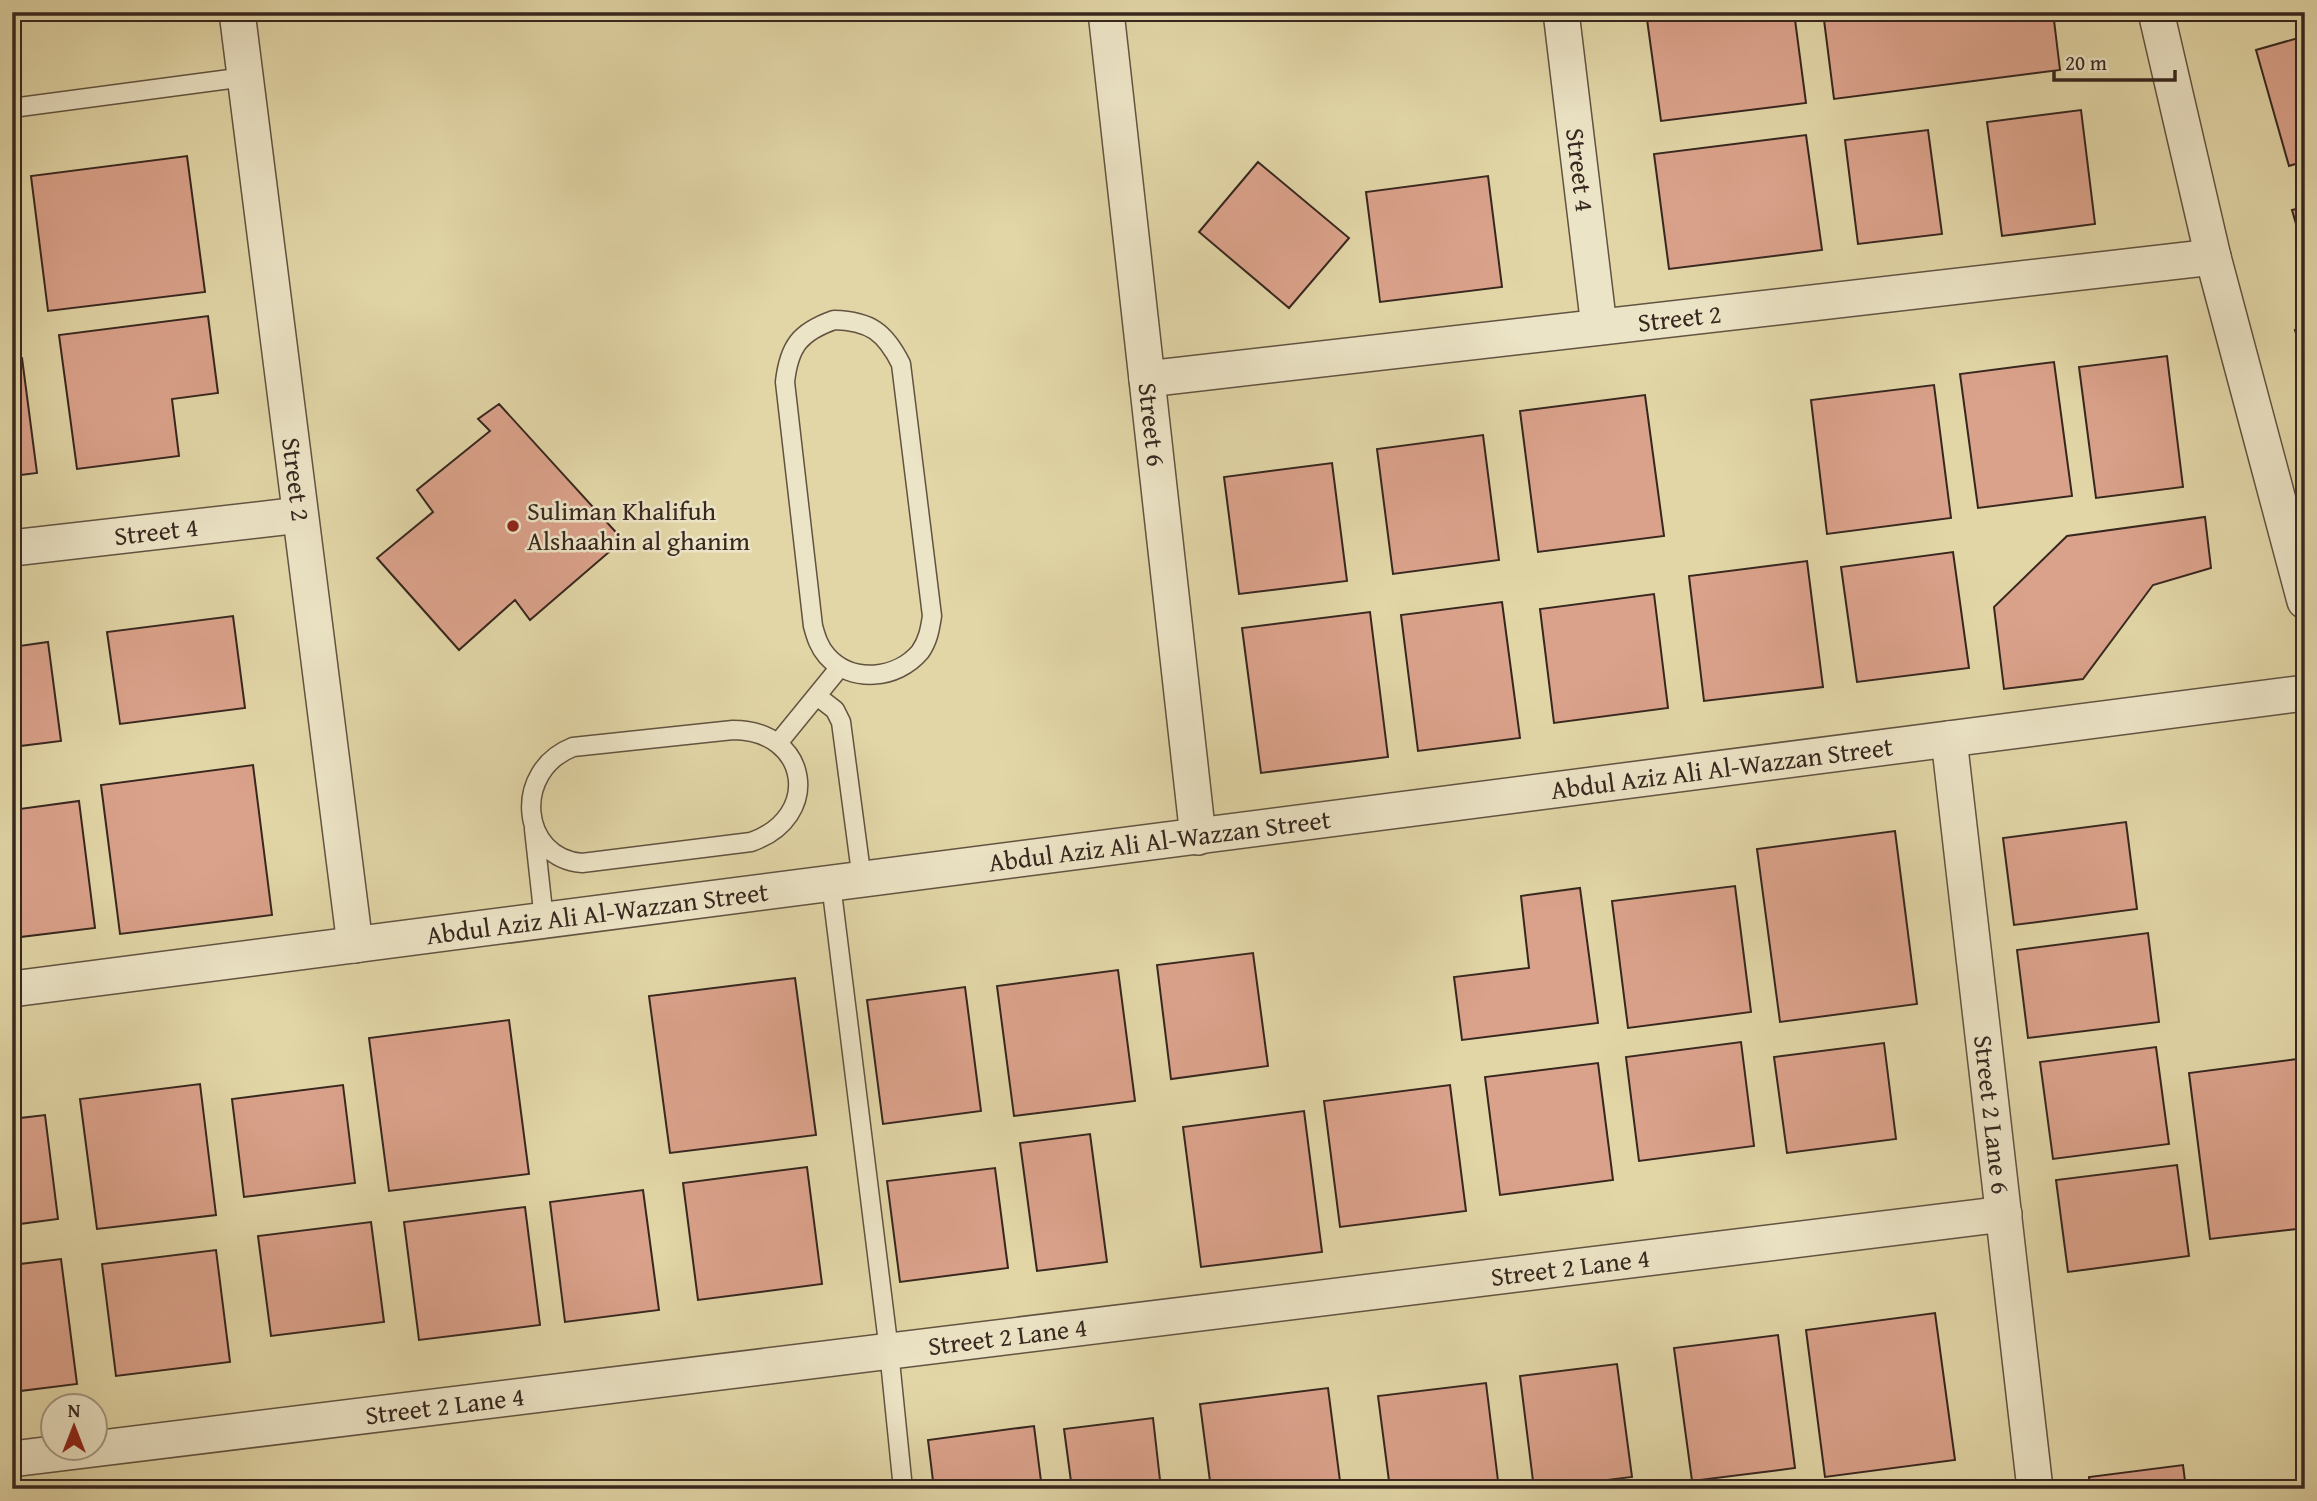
<svg xmlns="http://www.w3.org/2000/svg" width="2317" height="1501" font-family="'Gentium Book Plus',serif">
<style>
.building{fill:#dba28b;stroke:#37271f;stroke-width:2}
.lines{fill:none;stroke-linecap:round;stroke-linejoin:round}
.lane-casing{stroke:#625341;stroke-width:21}
.street-casing{stroke:#625341;stroke-width:38}
.lane{stroke:#ece4c6;stroke-width:18}
.street{stroke:#ece4c6;stroke-width:35}
.poi-dot{fill:#8f2418;stroke:#ece4c6;stroke-width:2.5}
.labels{text-anchor:middle;stroke-width:5;stroke-linejoin:round;paint-order:stroke}
.street-label{font-size:26px;fill:#37271f;stroke:#ece4c6}
.poi-label{font-size:26px;fill:#37271f;stroke:#ece4c6;text-anchor:start}
</style>
<rect width="100%" height="100%" fill="#e2d6a7"/>
<filter id="stains"><feTurbulence type="fractalNoise" baseFrequency=".00286" numOctaves="4"/><feColorMatrix values="0 0 0 0 .2 0 0 0 0 .09 0 0 0 0 .02 0 0 0 .5 -.17"/></filter>
<radialGradient id="worn" r=".72"><stop offset=".6" stop-color="#630" stop-opacity="0"/><stop offset="1" stop-color="#630" stop-opacity=".3"/></radialGradient>
<path class="building" d="M 1646,12 L 1794,12 L 1806,103 L 1661,121 Z
M 1823,12 L 2053,12 L 2060,70 L 1834,99 Z
M 2305,36 L 2305,161 L 2289,166 L 2256,50 Z
M 2081,110 L 2095,224 L 2002,236 L 1987,122 Z
M 1928,130 L 1942,234 L 1858,244 L 1845,140 Z
M 1806,135 L 1822,250 L 1669,269 L 1654,154 Z
M 187,156 L 205,292 L 48,311 L 31,176 Z
M 1258,162 L 1349,238 L 1289,308 L 1199,232 Z
M 1488,176 L 1502,287 L 1380,302 L 1366,192 Z
M 2305,207 L 2305,255 L 2292,210 Z
M 208,316 L 218,393 L 172,399 L 179,456 L 77,469 L 59,335 Z
M 2305,327 L 2305,365 L 2295,330 Z
M 2167,356 L 2183,487 L 2096,498 L 2079,367 Z
M 22,358 L 37,473 L 12,476 L 12,359 Z
M 2054,362 L 2072,496 L 1978,508 L 1960,374 Z
M 1934,385 L 1951,518 L 1827,534 L 1811,400 Z
M 1645,395 L 1664,536 L 1538,552 L 1520,411 Z
M 499,404 L 623,540 L 530,620 L 515,600 L 459,650 L 377,558 L 433,512 L 417,490 L 490,431 L 478,419 Z
M 1483,435 L 1499,560 L 1393,574 L 1377,449 Z
M 1332,463 L 1347,581 L 1239,594 L 1224,477 Z
M 2205,517 L 2211,568 L 2153,585 L 2083,679 L 2004,689 L 1994,607 L 2067,536 Z
M 1953,552 L 1969,668 L 1857,682 L 1841,567 Z
M 1807,561 L 1823,687 L 1704,701 L 1689,576 Z
M 1654,594 L 1668,708 L 1554,723 L 1540,609 Z
M 1502,602 L 1520,738 L 1418,751 L 1401,615 Z
M 1370,612 L 1388,757 L 1261,773 L 1242,628 Z
M 233,616 L 245,708 L 120,724 L 107,632 Z
M 48,642 L 61,741 L 12,747 L 12,647 Z
M 253,765 L 272,915 L 120,934 L 101,785 Z
M 79,801 L 95,928 L 12,938 L 12,810 Z
M 2126,822 L 2137,909 L 2014,925 L 2003,838 Z
M 1895,831 L 1917,1004 L 1780,1022 L 1757,849 Z
M 1735,886 L 1751,1012 L 1628,1028 L 1612,901 Z
M 1580,888 L 1598,1023 L 1462,1040 L 1454,977 L 1529,968 L 1521,896 Z
M 2148,933 L 2159,1022 L 2028,1038 L 2017,950 Z
M 1253,953 L 1268,1066 L 1171,1079 L 1157,965 Z
M 1118,970 L 1135,1101 L 1014,1116 L 997,986 Z
M 795,978 L 816,1135 L 670,1153 L 649,996 Z
M 965,987 L 981,1111 L 883,1124 L 867,1000 Z
M 509,1020 L 529,1174 L 389,1191 L 369,1038 Z
M 1741,1042 L 1754,1146 L 1639,1161 L 1626,1057 Z
M 1884,1043 L 1896,1139 L 1787,1153 L 1774,1057 Z
M 2156,1047 L 2169,1144 L 2053,1159 L 2040,1062 Z
M 2305,1058 L 2305,1228 L 2210,1239 L 2189,1073 Z
M 1598,1063 L 1613,1180 L 1500,1195 L 1485,1077 Z
M 200,1084 L 216,1215 L 97,1229 L 80,1099 Z
M 343,1085 L 355,1183 L 244,1197 L 232,1099 Z
M 1450,1085 L 1466,1211 L 1340,1227 L 1324,1101 Z
M 1304,1111 L 1322,1252 L 1201,1267 L 1183,1127 Z
M 45,1115 L 58,1219 L 12,1225 L 12,1119 Z
M 1090,1134 L 1107,1262 L 1037,1271 L 1020,1143 Z
M 2177,1165 L 2189,1256 L 2068,1272 L 2056,1180 Z
M 807,1167 L 822,1284 L 698,1300 L 683,1183 Z
M 995,1168 L 1008,1268 L 900,1282 L 887,1181 Z
M 643,1190 L 659,1310 L 565,1322 L 550,1202 Z
M 525,1207 L 540,1325 L 419,1340 L 404,1222 Z
M 371,1222 L 384,1322 L 271,1336 L 258,1236 Z
M 216,1250 L 230,1362 L 116,1376 L 102,1264 Z
M 61,1259 L 77,1384 L 12,1392 L 12,1265 Z
M 1935,1313 L 1955,1460 L 1825,1477 L 1806,1330 Z
M 1778,1335 L 1795,1468 L 1692,1481 L 1674,1348 Z
M 1617,1364 L 1632,1477 L 1534,1489 L 1520,1376 Z
M 1486,1383 L 1499,1489 L 1390,1489 L 1378,1396 Z
M 1328,1388 L 1341,1489 L 1211,1489 L 1200,1404 Z
M 1153,1418 L 1161,1489 L 1072,1489 L 1064,1429 Z
M 1034,1426 L 1042,1489 L 934,1489 L 928,1440 Z
M 2183,1465 L 2186,1489 L 2090,1489 L 2089,1477 Z"/>
<g class="lines">
<g class="lane-casing">
<path id="lane" d="M 12,108 L 245,77
M 834,320 C 870,321 885,332 901,364 L 932,616 C 930,629 928,641 920,652 C 897,679 852,684 827,656 C 819,647 816,637 813,626 L 785,382 C 789,346 800,332 834,320 Z
M 817,696 L 835,710 L 841,722 L 862,880
M 733,730 C 809,730 823,817 751,842 L 582,863 C 520,858 512,771 573,747 Z
M 778,743 L 840,667
M 534,829 L 544,920
M 831,884 L 889,1351 L 903,1489"/>
</g>
<g class="street-casing">
<g id="street">
<path id="s1" d="M 237,12 L 355,945"/>
<path id="s2" d="M 1106,12 L 1198,837"/>
<path id="s3" d="M 1561,12 L 1599,327"/>
<path d="M 2156,12 L 2213,257 L 2305,601"/>
<path id="s4" d="M 1147,379 L 2213,257"/>
<path id="s5" d="M 12,548 L 300,515"/>
<path id="s6" d="M 1949,739 L 2035,1489"/>
<path id="s7" d="M 12,989 L 2305,693"/>
<path id="s8" d="M 12,1459 L 2004,1214"/>
</g>
</g>
<use href="#lane" class="lane"/>
<use href="#street" class="street"/>
</g>
<circle class="poi-dot" cx="513" cy="526" r="7"/>
<g class="labels">
<g class="street-label">
<text dy="9" stroke="none"><textPath href="#s3" startOffset="159">Street 4</textPath></text>
<text dy="9" stroke="none"><textPath href="#s4" startOffset="536">Street 2</textPath></text>
<text dy="9" stroke="none"><textPath href="#s2" startOffset="415">Street 6</textPath></text>
<text dy="9" stroke="none"><textPath href="#s1" startOffset="471">Street 2</textPath></text>
<text dy="9" stroke="none"><textPath href="#s5" startOffset="145">Street 4</textPath></text>
<text dy="9" stroke="none"><textPath href="#s7" startOffset="1724">Abdul Aziz Ali Al-Wazzan Street</textPath></text>
<text dy="9" stroke="none"><textPath href="#s7" startOffset="1157">Abdul Aziz Ali Al-Wazzan Street</textPath></text>
<text dy="9" stroke="none"><textPath href="#s7" startOffset="590">Abdul Aziz Ali Al-Wazzan Street</textPath></text>
<text dy="9" stroke="none"><textPath href="#s6" startOffset="378">Street 2 Lane 6</textPath></text>
<text dy="9" stroke="none"><textPath href="#s8" startOffset="1570">Street 2 Lane 4</textPath></text>
<text dy="9" stroke="none"><textPath href="#s8" startOffset="1003">Street 2 Lane 4</textPath></text>
<text dy="9" stroke="none"><textPath href="#s8" startOffset="436">Street 2 Lane 4</textPath></text>
</g>
<g class="poi-label">
<text x="527" y="520">Suliman Khalifuh<tspan x="527" dy="30">Alshaahin al ghanim</tspan></text>
</g>
</g>
<rect width="2317" height="1501" fill="none" stroke="#e2d6a7" stroke-width="42"/>
<rect x="14" y="14" width="2289" height="1473" fill="none" stroke="#37271f" stroke-width="3.5"/>
<rect x="21" y="21" width="2275" height="1459" fill="none" stroke="#37271f" stroke-width="2"/>
<g transform="translate(74 1427)"><circle r="33" fill="#ece4c6" stroke="#a49883" stroke-width="2"/>
<path d="M0-5L12 26L0 18L-12 26Z" fill="#8f2418"/>
<text y="-10" font-size="19" font-weight="bold" text-anchor="middle" fill="#37271f">N</text>
</g>
<path d="M2054 70v10h121v-10" fill="none" stroke="#37271f" stroke-width="3.5"/>
<text x="2065" y="70" font-size="21" fill="#37271f" stroke="#ece4c6" stroke-width="5" paint-order="stroke">20 m</text>
<rect width="100%" height="100%" filter="url(#stains)"/>
<rect width="100%" height="100%" fill="url(#worn)"/>
</svg>
